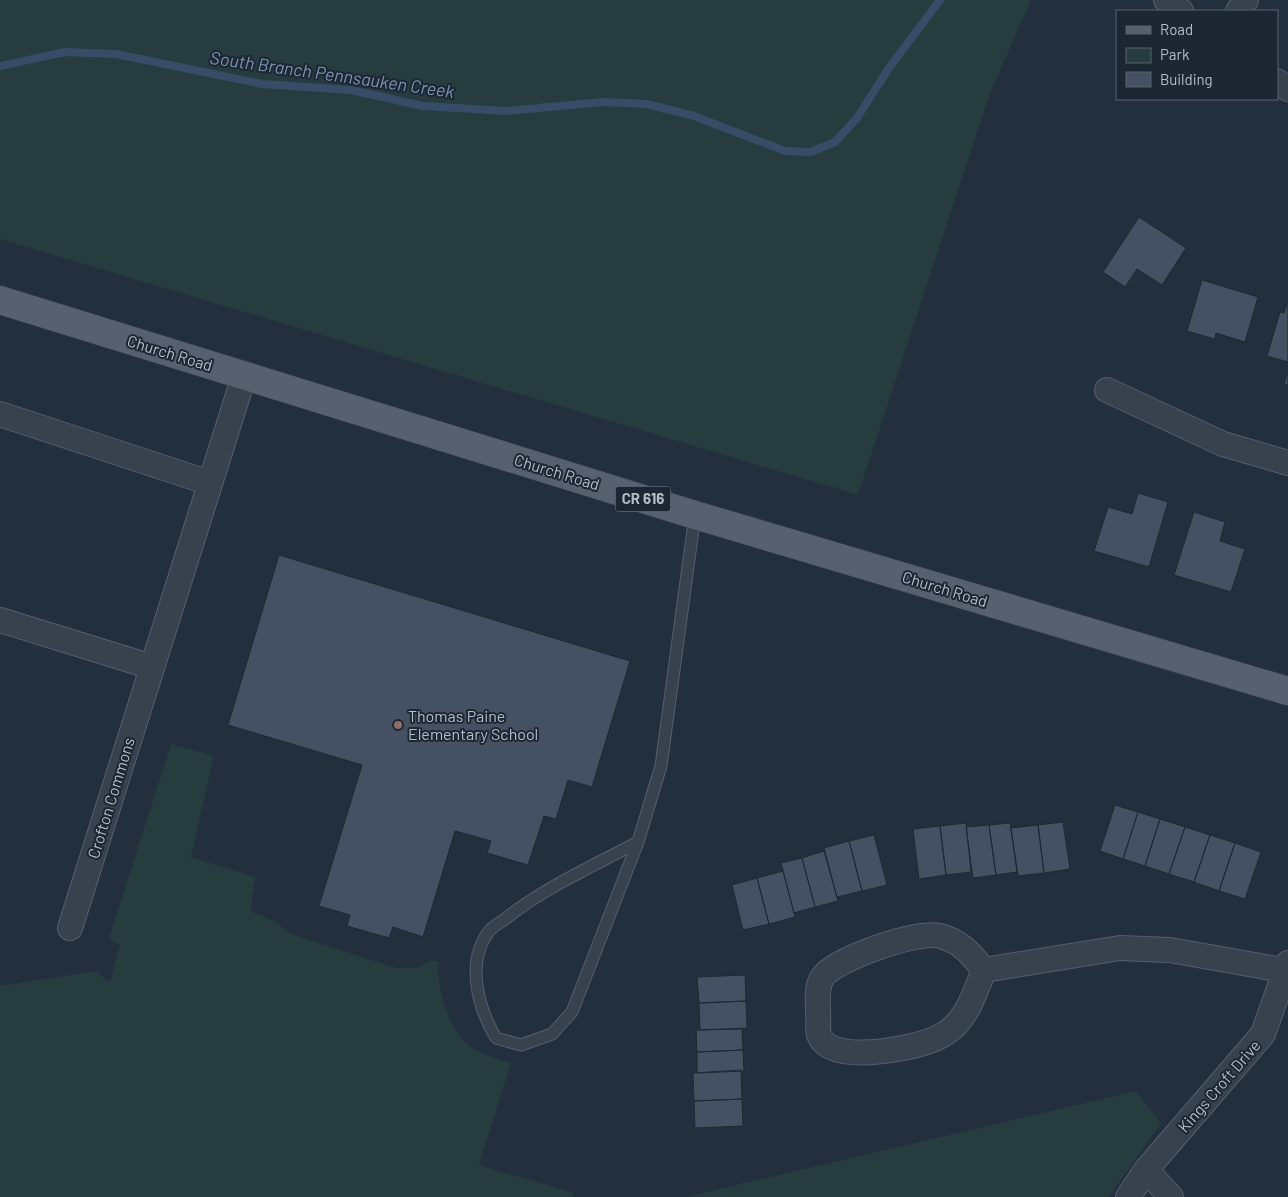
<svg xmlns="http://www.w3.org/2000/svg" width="1288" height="1197" font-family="Barlow,sans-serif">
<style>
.green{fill:#263c3f}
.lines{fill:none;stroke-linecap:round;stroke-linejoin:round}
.stream{stroke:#394c67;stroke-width:8}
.building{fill:#455162;stroke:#1f2835}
.lane-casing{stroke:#565f6c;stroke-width:13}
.street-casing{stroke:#565f6c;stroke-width:26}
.primary-casing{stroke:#414a57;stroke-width:29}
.lane{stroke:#38414e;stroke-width:11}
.street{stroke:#38414e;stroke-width:24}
.primary{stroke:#56606e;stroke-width:28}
.education-dot{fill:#8d6e63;stroke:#1d2633;stroke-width:2}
.labels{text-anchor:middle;stroke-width:4;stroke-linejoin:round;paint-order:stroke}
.shield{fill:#1d2633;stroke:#878f9c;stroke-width:1}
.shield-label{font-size:15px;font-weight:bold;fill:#b4bcc9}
.street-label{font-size:16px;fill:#b4bcc9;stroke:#1d2633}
.poi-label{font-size:16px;fill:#b4bcc9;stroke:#1d2633;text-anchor:start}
.water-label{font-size:18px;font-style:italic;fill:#7c92b1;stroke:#1d2633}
</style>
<rect width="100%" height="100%" fill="#242f3e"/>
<path class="green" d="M 0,0 L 1031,0 L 989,96 L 858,495 L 0,239 Z
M 171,744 L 214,756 L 191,857 L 255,877 L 251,911 L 276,922 L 289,933 L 395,968 L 417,968 L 430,961 L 438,961 C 436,985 450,1034 472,1048 C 484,1055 498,1059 511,1063 L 479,1165 L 574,1193 L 572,1197 L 0,1197 L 0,986 L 96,971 L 110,982 L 120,945 L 109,938 Z
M 1136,1091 L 1161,1123 L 1109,1197 L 685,1197 Z"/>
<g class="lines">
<path class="stream" d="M 0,66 L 65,52 L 116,54 L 262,84 L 351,90 L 423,106 L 507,111 L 602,102 L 647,104 L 694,116 L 785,151 L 811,152 L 835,142 L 857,118 L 889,68 L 940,0"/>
</g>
<path class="building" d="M 1139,217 L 1186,248 L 1162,285 L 1137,269 L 1125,287 L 1103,272 Z
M 1202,280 L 1258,297 L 1245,342 L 1216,333 L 1215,339 L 1187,331 Z
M 1288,301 L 1288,362 L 1267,356 L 1280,312 L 1284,313 Z
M 1288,370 L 1288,385 L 1284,384 Z
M 1138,493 L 1168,502 L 1149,567 L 1094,551 L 1108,507 L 1132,514 Z
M 1194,512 L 1225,522 L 1220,541 L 1245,549 L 1231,592 L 1174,575 Z
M 279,555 L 630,661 L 592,787 L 568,780 L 556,819 L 544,816 L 528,865 L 487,853 L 491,841 L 455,831 L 423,937 L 393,927 L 389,938 L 347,926 L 350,915 L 319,906 L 362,765 L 228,725 Z
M 1115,805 L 1138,812 L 1123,859 L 1100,851 Z
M 1138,812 L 1160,819 L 1145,866 L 1123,859 Z
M 1160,819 L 1185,827 L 1169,874 L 1145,866 Z
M 1063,822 L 1070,869 L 1044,873 L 1038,825 Z
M 966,823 L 971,872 L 946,875 L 940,826 Z
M 1010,823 L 1017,872 L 996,875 L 989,825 Z
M 989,825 L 996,875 L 973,878 L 966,827 Z
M 1038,825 L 1044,873 L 1018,876 L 1011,828 Z
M 940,826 L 946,875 L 919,879 L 913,829 Z
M 1185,827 L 1210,835 L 1194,882 L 1169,874 Z
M 874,835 L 887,885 L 862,891 L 849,841 Z
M 1210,835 L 1235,843 L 1219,891 L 1194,882 Z
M 849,841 L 862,891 L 837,897 L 824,848 Z
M 1235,843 L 1261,852 L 1245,899 L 1219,891 Z
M 824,851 L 838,901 L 815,907 L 802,858 Z
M 802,858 L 815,907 L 794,913 L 781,863 Z
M 783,871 L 795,917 L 769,924 L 757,878 Z
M 757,878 L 769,924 L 743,930 L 732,885 Z
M 745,975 L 746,1001 L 699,1003 L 697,977 Z
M 746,1001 L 747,1028 L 700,1030 L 699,1003 Z
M 742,1029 L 743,1050 L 697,1052 L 696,1030 Z
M 743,1050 L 744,1071 L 697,1073 L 697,1052 Z
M 741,1070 L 742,1099 L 694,1101 L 693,1073 Z
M 742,1099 L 743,1126 L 695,1128 L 694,1101 Z"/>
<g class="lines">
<g class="lane-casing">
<path id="lane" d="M 638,842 L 572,1012 L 552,1034 L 521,1045 L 496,1038 C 478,1008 465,961 490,930 C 495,925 503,921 509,916 C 548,886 595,865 638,842 Z
M 638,842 L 661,766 L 695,515"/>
</g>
<g class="street-casing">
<path id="street" d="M 1166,0 L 1181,11
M 1238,11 L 1246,0
M 1277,81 L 1288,89
M 1107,390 L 1223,444 L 1288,463
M 0,414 L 210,483
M 0,620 L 152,667
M 70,928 L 244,376
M 984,970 C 965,1019 959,1037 903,1048 C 882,1052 829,1060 819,1035 C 817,1029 819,1018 818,1012 C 818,1001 816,988 822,978 C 834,959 918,930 940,936 C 962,942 970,953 984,970 L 1120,948 L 1170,950 L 1288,971
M 1146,1170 L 1171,1197
M 1128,1197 L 1146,1170 L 1263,1034 L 1288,963"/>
</g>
<g class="primary-casing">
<path id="primary" d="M 0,300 L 695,515 L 1288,691"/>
</g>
<use href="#lane" class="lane"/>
<use href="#street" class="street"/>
<use href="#primary" class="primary"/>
</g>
<circle class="education-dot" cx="398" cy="725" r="5"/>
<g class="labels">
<rect class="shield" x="615.5" y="486.5" width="55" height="25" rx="4"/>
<g class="shield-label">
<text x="643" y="504">CR 616</text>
</g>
<g class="street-label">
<text transform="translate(170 353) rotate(17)" y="6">Church Road</text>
<text transform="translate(557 472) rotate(17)" y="6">Church Road</text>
<text transform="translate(945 589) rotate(17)" y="6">Church Road</text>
<text transform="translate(111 798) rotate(-73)" y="6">Crofton Commons</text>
<text transform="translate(1219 1086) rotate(-49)" y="6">Kings Croft Drive</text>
</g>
<g class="poi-label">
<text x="408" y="722">Thomas Paine<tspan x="408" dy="18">Elementary School</tspan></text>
</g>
<g class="water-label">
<text transform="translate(332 75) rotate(8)" y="6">South Branch Pennsauken Creek</text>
</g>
</g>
<rect x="1116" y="10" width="162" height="90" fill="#1d2633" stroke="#59626f"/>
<rect x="1126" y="26" width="25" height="8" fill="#56606e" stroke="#59626f"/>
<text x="1160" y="35" font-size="15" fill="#b4bcc9">Road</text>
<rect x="1126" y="48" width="25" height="15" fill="#263c3f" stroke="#59626f"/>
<text x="1160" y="60" font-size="15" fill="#b4bcc9">Park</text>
<rect x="1126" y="72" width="25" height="15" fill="#455162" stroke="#59626f"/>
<text x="1160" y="85" font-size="15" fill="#b4bcc9">Building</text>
</svg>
